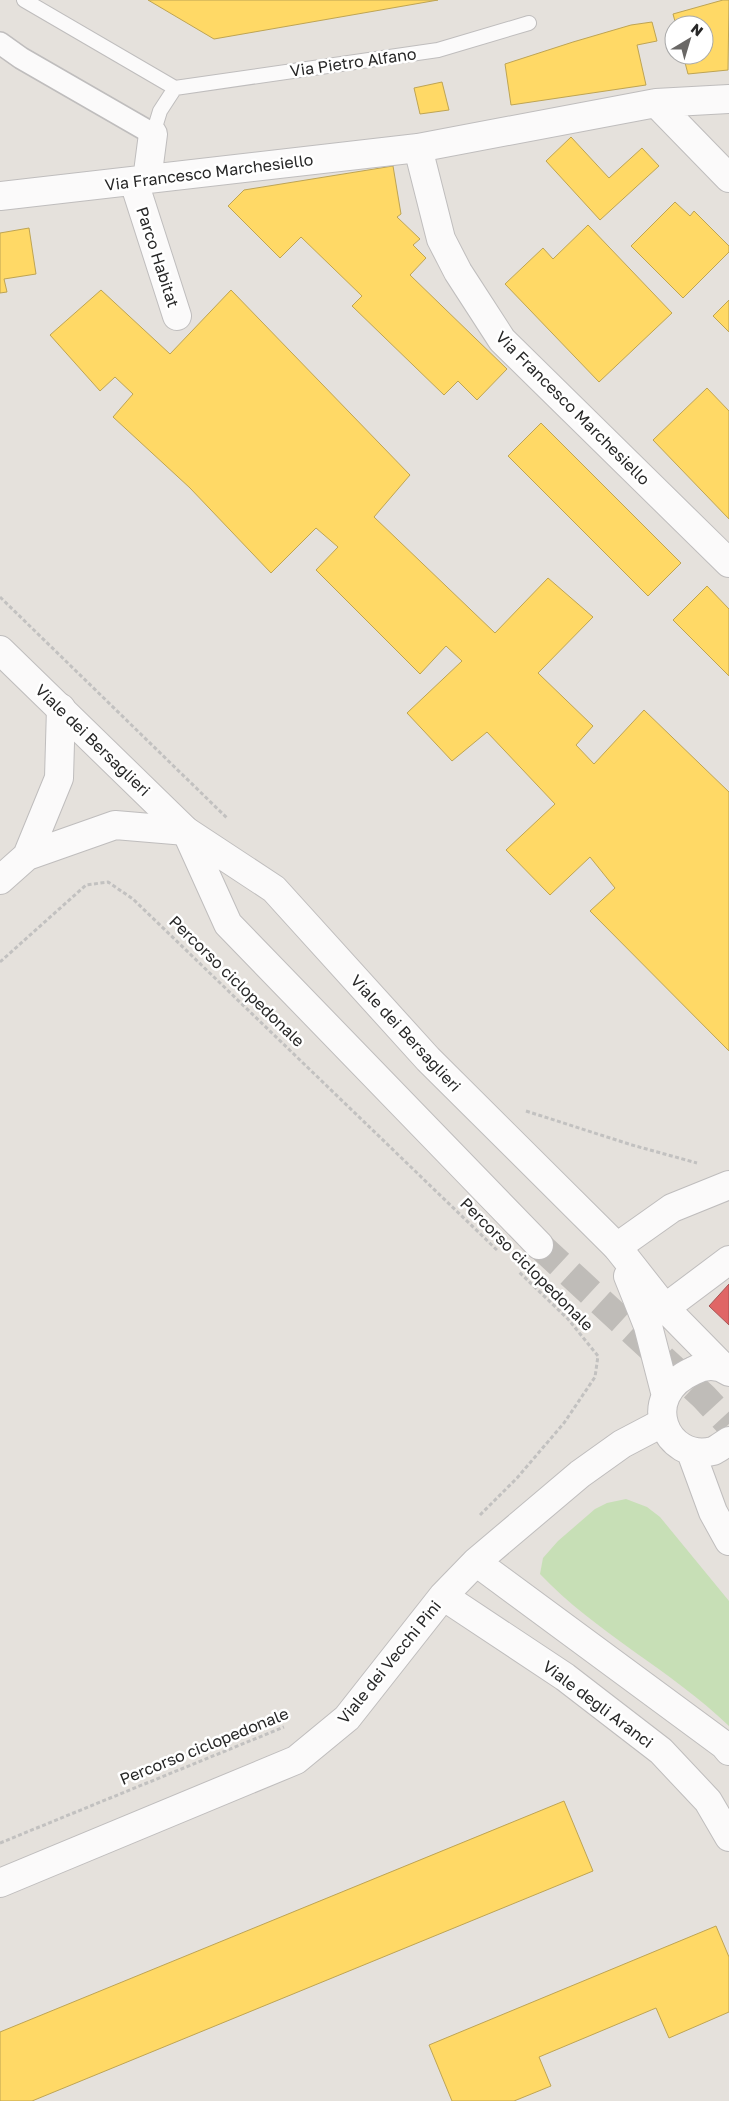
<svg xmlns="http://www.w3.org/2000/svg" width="729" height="2101" font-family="'Golos Text',sans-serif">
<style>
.green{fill:#c7dfb6}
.homes{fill:#ffd966;stroke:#bea453}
.shops{fill:#e06666;stroke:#a85353}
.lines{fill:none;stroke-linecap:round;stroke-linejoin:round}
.secondary-tunnel{stroke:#bfbcb8;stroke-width:28;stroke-dasharray:28 14;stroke-linecap:butt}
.service-casing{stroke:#bfbdbd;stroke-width:16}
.pedestrian-casing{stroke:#bfbdbd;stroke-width:24}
.minor-casing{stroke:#bfbdbd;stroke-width:30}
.secondary-casing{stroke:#bfbdbd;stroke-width:30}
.path{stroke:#c2c1c0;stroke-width:3;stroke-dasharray:4 2.5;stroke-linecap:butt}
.service{stroke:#fbfafa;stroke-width:14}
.pedestrian{stroke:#fbfafa;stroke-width:21}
.minor{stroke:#fbfafa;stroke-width:28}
.secondary{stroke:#fbfafa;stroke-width:28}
.labels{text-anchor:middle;stroke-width:5;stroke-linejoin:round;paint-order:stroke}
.street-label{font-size:16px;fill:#272727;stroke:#fff}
</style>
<rect width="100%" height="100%" fill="#e5e1dc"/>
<path class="green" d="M 626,1499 L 647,1507 L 660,1517 L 729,1601 L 729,1726 C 671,1670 596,1633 540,1574 L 543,1558 L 558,1541 L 595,1509 L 607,1503 Z"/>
<path class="homes" d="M 148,0 L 438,0 L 214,39 Z
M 723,0 L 729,0 L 728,70 L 688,74 L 683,55 L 704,55 L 704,25 L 676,25 L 673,14 Z
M 652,22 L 657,41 L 637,45 L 646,85 L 511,105 L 505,64 L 573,42 L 631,25 Z
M 442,82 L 449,110 L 420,114 L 414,88 Z
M 571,137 L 609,178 L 642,148 L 659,166 L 600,220 L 546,161 Z
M 393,166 L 401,214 L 397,217 L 420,239 L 413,245 L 426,258 L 410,275 L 507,369 L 477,400 L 458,381 L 444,395 L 352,306 L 362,296 L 301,237 L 280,258 L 228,206 L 244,190 Z
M 675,202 L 690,216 L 694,211 L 729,246 L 729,252 L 683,298 L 631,246 Z
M 588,225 L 672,313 L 599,382 L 505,284 L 543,248 L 553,259 Z
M 29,228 L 36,274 L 4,279 L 7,292 L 0,293 L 0,233 Z
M 101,290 L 170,354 L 231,290 L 410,475 L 374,517 L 495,633 L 548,578 L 593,617 L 538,673 L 593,726 L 576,745 L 594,764 L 644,710 L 729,792 L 729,1051 L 590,911 L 615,888 L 590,857 L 550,895 L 506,850 L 555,804 L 487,732 L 452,761 L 407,713 L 462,661 L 446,646 L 420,674 L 316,570 L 338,547 L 316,528 L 271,573 L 190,488 L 113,417 L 133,394 L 115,377 L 100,391 L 50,335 Z
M 729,300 L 729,332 L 713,316 Z
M 707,388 L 729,411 L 729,519 L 653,440 Z
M 541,423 L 681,563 L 648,596 L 508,456 Z
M 707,586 L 729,609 L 729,676 L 673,620 Z
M 564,1801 L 593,1871 L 32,2101 L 0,2101 L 0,2032 Z
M 716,1926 L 729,1957 L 729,2012 L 669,2038 L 656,2008 L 539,2057 L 551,2086 L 514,2101 L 452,2101 L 429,2045 Z"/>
<path class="shops" d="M 729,1284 L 729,1325 L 709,1306 Z"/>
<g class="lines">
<path class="secondary-tunnel" d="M 539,1245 L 704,1397 L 729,1424"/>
<g class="service-casing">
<path id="service" d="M 24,0 L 175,88
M 153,134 L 160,111 L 175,88 L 438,50 L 529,23"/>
</g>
<g class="pedestrian-casing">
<path id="pedestrian" d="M 0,43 L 21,58 L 153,134"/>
</g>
<g class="minor-casing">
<path id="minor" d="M 656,103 L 729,178
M 418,148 L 441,239 L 458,272 L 502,340 L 729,563
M 147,180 L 153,134
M 134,182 L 177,316
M 0,196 L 418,148 L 656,103 L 729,99
M 27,856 L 59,778 L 61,708
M 0,880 L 27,856 L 115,825 L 186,831
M 617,1247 L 672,1208 L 729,1185
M 665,1308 L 729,1260
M 476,1562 L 724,1745 L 729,1751
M 443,1596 L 565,1677 L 661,1751 L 708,1801 L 729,1837
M 0,1883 L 296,1760 L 347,1718 L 443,1596 L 476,1562 L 580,1474 L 622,1444 L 662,1423"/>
</g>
<g class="secondary-casing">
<path id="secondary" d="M 0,650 L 186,831 L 274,889 L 428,1059 L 617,1247 L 665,1308 L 723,1367
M 186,831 L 228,924 L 539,1245
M 628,1276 L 648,1326 L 665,1392
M 729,1372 C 718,1364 704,1365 693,1371 C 637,1396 666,1463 713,1451 C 718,1449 724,1444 729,1441
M 691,1452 L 713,1512 L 729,1541"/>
</g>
<path class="path" d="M 0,597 L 227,818
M 0,962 L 86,885 L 108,882 L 133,899 L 498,1251
M 526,1111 L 632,1145 L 697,1163
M 480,1515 L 517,1478 L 564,1423 L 595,1377 L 598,1356 L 568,1319 L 518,1271
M 0,1843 L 284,1727"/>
<use href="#service" class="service"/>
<use href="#pedestrian" class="pedestrian"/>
<use href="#minor" class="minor"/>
<use href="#secondary" class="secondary"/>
</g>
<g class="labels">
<g class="street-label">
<text transform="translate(353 62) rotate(-8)" y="6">Via Pietro Alfano</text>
<text transform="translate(209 172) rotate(-7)" y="6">Via Francesco Marchesiello</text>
<text transform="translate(158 257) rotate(72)" y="6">Parco Habitat</text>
<text transform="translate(573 408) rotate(45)" y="6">Via Francesco Marchesiello</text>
<text transform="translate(93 740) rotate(44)" y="6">Viale dei Bersaglieri</text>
<text transform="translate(237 981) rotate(44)" y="6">Percorso ciclopedonale</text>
<text transform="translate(406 1033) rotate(47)" y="6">Viale dei Bersaglieri</text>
<text transform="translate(527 1264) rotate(45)" y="6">Percorso ciclopedonale</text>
<text transform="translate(389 1662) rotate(-51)" y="6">Viale dei Vecchi Pini</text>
<text transform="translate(598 1704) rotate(37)" y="6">Viale degli Aranci</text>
<text transform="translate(204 1746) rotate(-22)" y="6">Percorso ciclopedonale</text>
</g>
</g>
<g transform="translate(689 40) rotate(38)"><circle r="24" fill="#ffffff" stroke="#a9a9a9"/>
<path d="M0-4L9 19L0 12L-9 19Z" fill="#6a6866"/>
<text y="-8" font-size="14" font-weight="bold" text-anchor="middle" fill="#272727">N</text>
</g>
</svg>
